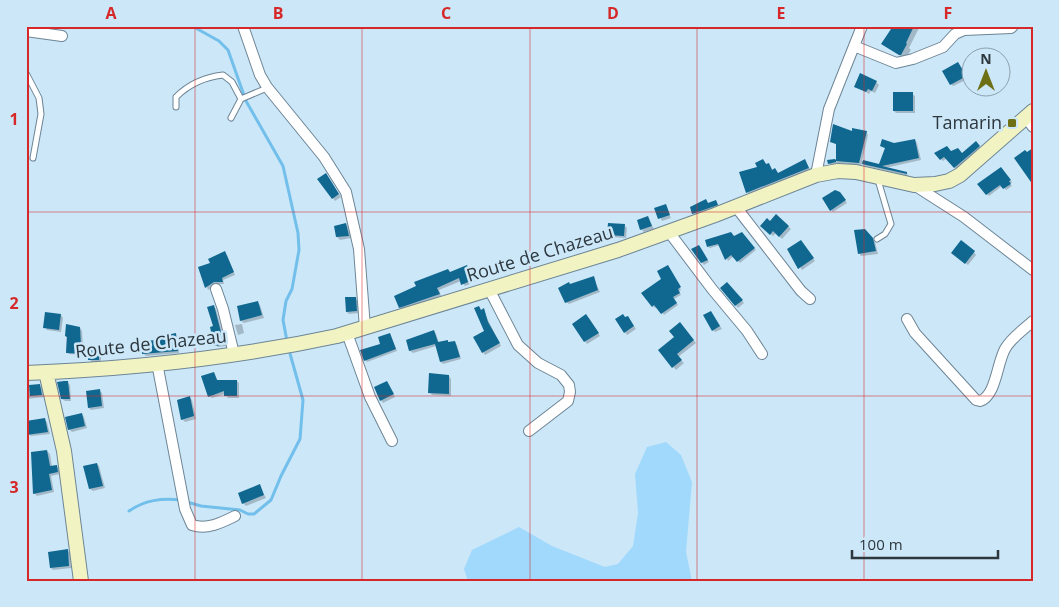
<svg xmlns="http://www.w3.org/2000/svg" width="1059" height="607" font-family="'Open Sans',sans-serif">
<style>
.green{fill:#a0d9fc}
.shadow{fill:#0003}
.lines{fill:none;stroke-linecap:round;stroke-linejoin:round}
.stream{stroke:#72bfeb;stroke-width:3}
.building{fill:#106890}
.lane-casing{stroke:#6d8595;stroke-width:7}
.street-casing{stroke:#6d8595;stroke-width:12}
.secondary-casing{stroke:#6d8595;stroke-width:16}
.lane{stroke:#fff;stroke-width:5}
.street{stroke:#fff;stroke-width:10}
.secondary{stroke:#f1f3c2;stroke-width:14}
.grid{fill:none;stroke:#d62828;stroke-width:1;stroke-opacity:0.55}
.poi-dot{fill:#6d7015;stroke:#cce7f8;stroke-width:2}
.labels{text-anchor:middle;stroke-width:5;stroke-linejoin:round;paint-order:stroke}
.poi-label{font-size:18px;fill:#2d373e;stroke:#cce7f8;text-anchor:end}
.street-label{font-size:18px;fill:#2d373e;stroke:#cce7f8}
.neatline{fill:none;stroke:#d62828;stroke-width:2}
.grid-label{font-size:16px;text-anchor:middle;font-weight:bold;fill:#d62828}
</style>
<rect width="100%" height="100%" fill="#cce7f8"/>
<path class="green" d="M 666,442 L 681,455 L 692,482 L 686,552 L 692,581 L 468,581 L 464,569 L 472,550 L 519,527 L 552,546 L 605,567 L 618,564 L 633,546 L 638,513 L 635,474 L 647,447 Z"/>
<path class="shadow" d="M 888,26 L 920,26 L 909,48 L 911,50 L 905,59 L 883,44 L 892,30 Z
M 958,64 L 965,74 L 964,76 L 966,80 L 953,86 L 951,84 Z
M 876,82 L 879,85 L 875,93 L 871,91 L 869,94 L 856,86 Z
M 912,94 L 915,96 L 915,113 L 896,113 L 894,111 Z
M 866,132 L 868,135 L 862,161 L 880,166 L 886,149 L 881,146 L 915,140 L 917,143 L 921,160 L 885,168 L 906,173 L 909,176 L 866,166 L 862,163 L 861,165 L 837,163 L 838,165 L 831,166 L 829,163 L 835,160 L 837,162 L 837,145 L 831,141 L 852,133 Z
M 975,143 L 981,149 L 957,170 L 947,158 L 943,161 L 941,159 L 951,152 L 962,154 Z
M 763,161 L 767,165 L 768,164 L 771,167 L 773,171 L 775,169 L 778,174 L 805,161 L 811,171 L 750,194 L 747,192 Z
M 1000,169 L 1012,182 L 1010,184 L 1012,186 L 1006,190 L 1002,186 L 989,196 L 987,194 Z
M 328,177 L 341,197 L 335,201 L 333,198 Z
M 842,196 L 847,203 L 833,212 L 831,210 Z
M 706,201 L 709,204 L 716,201 L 719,206 L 695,215 L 693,213 Z
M 665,205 L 671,218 L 662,221 L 656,209 Z
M 776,216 L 791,229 L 782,239 L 776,233 L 773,236 L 762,226 L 770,223 Z
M 648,218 L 654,229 L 644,232 L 641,229 Z
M 346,224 L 348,227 L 351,238 L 340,240 L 337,237 Z
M 625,226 L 627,228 L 626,238 L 611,237 L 608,234 Z
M 741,233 L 756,250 L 740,263 L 734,256 L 728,261 L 720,245 L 710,248 L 708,247 L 734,237 Z
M 868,233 L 875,242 L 878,254 L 861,256 L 859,253 Z
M 803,244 L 815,261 L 802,270 L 789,250 Z
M 701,248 L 709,262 L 704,265 L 692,250 Z
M 974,252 L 976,255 L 968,265 L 955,255 Z
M 227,255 L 235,275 L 223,280 L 224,284 L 217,284 L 208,290 L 200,268 L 212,264 Z
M 467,266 L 475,282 L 465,286 L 461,281 L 439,290 L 441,296 L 402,310 L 400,307 L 450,273 Z
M 668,267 L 681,290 L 679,291 L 681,295 L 674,299 L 678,305 L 664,315 L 657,306 L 655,308 L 653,306 Z
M 593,278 L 600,292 L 569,304 L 566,302 Z
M 727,283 L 744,303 L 738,308 L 722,288 Z
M 355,298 L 358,301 L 359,313 L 349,314 L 347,312 Z
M 258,303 L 260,305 L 264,318 L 244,323 L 241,321 L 239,307 Z
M 214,307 L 216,309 L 226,346 L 218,347 L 216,345 Z
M 483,310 L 501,346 L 485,355 L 483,352 L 485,331 L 481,311 Z
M 711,312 L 722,329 L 715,332 L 713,330 Z
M 61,315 L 63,318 L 61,332 L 47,330 L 45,327 Z
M 589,318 L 600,336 L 587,344 L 574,325 Z
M 626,318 L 630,320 L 636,329 L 627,335 L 625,332 Z
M 242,324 L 244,333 L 238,335 L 235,325 Z
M 67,326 L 80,328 L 82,331 L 83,347 L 99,347 L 101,350 L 101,362 L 92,362 L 90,360 L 90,355 L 69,354 L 66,351 Z
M 682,326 L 696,343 L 678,357 L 684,363 L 676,370 L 659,350 L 676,337 Z
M 434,331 L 436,334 L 439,343 L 454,342 L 457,345 L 461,359 L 443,364 L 441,362 L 436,346 L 413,353 L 410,351 L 407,340 Z
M 390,334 L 397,351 L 367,362 L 365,360 L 382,345 Z
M 175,335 L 178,337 L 179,353 L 146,356 L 143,353 L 160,341 Z
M 214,373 L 218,381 L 237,381 L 239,383 L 239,398 L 228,398 L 225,394 L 212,398 L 209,396 Z
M 449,376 L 451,379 L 451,396 L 432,395 L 429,392 Z
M 67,382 L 70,385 L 71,401 L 65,401 L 62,399 Z
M 387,382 L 395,397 L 383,403 L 381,400 Z
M 39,386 L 42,388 L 44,397 L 27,399 L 26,402 L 26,390 Z
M 99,390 L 102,393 L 104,408 L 91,410 L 89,408 Z
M 190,398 L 192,400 L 196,419 L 185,422 L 182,419 Z
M 82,414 L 84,417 L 87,428 L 72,432 L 69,429 Z
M 45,420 L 47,422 L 50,434 L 31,436 L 28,434 Z
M 47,451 L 50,454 L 52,467 L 57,467 L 59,469 L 60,474 L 51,476 L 54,492 L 37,496 L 34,493 Z
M 97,464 L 99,466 L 105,488 L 93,491 L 90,489 L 85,467 Z
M 259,485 L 266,498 L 246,506 L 243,503 Z
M 68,551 L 70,553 L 71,568 L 53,570 L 51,568 Z"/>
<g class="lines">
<path class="stream" d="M 192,26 L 219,41 L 228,50 L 246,101 L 283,166 L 298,233 L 299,250 L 292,289 L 286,301 L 283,320 L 287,341
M 187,502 L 201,506 L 240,510 L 248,514 L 254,514 L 271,500 L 281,476 L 300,439 L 303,400 L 289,350
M 129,511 C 145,500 161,498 181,500"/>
</g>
<path class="building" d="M 893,26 L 914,26 L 906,43 L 907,44 L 901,55 L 899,55 L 881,44 Z
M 958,62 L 964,72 L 962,73 L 965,77 L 950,85 L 942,71 Z
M 860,73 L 877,81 L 872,91 L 868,89 L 866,92 L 854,87 Z
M 893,92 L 913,92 L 913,111 L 893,111 Z
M 833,124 L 852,131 L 852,128 L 867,131 L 859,163 L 836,161 L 836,162 L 828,164 L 827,160 L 835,159 L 836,160 L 836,144 L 830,142 Z
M 882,139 L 894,143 L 915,139 L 919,158 L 882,166 L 907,172 L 907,174 L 862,164 L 863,160 L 879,164 L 885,148 L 880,146 Z
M 976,141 L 980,146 L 954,168 L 944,157 L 940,160 L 934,153 L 947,146 L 951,151 L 958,148 L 962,153 Z
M 1033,148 L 1033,185 L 1014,158 L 1025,150 L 1027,152 Z
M 763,159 L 766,164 L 769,163 L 772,170 L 775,168 L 778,173 L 805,159 L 809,168 L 746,193 L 739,172 L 757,167 L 755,163 Z
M 1001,167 L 1011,180 L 1009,181 L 1011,184 L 1003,189 L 1000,185 L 986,195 L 977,184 Z
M 326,173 L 339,194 L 332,199 L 317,179 Z
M 835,190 L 840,192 L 846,200 L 830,211 L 822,198 Z
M 706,199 L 708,203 L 716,200 L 718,205 L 692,214 L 690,207 Z
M 666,204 L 670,215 L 658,219 L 654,208 Z
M 776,214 L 789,226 L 779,237 L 773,231 L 770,235 L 760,226 L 767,218 L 770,221 Z
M 648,216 L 652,226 L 640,230 L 637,220 Z
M 346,223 L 349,236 L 336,237 L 334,226 Z
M 608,223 L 625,224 L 624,236 L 607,235 Z
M 865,229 L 873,238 L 876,251 L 858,254 L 854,230 Z
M 731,232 L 734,236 L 742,232 L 755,248 L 737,262 L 731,255 L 725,260 L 718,244 L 707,247 L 705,240 Z
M 801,240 L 814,258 L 798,269 L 787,249 Z
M 961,240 L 975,251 L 965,264 L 951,253 Z
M 699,245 L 708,260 L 701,263 L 691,249 Z
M 225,251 L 234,272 L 222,278 L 223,282 L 214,282 L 205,288 L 198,267 L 210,263 L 208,259 Z
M 467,265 L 473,280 L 461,285 L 459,278 L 437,288 L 440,294 L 399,308 L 394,296 L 416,286 L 414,282 L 448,269 L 450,272 Z
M 668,265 L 681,287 L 678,289 L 680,293 L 673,297 L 677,303 L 661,314 L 654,305 L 652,307 L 641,293 L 661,279 L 657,271 Z
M 594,276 L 598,290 L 565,303 L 558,288 L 569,282 L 570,284 Z
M 727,282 L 743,300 L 735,306 L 720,288 Z
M 345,297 L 356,297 L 357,311 L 346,312 Z
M 258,301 L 262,315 L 240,321 L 237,306 Z
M 214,305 L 224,344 L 221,345 L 214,346 L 210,327 L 213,326 L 207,307 Z
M 479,306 L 481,310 L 484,308 L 488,322 L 500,343 L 482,353 L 473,337 L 484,331 L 474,308 Z
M 711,311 L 720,326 L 712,331 L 703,315 Z
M 45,312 L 61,314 L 59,330 L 43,328 Z
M 586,314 L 599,333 L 584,342 L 572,324 Z
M 623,314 L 625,317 L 628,316 L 634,326 L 624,333 L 615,319 Z
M 680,322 L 694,340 L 677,354 L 682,360 L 672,368 L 658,350 L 674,337 L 669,331 Z
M 66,324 L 80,327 L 81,346 L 99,346 L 99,360 L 88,360 L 88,354 L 66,353 L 67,337 L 65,336 Z
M 434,330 L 438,342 L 448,340 L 448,342 L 455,341 L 460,357 L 440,362 L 435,344 L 409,351 L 406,340 Z
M 176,333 L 178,351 L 142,354 L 141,341 L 158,340 L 157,337 Z
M 390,333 L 396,349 L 364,361 L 360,350 L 380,344 L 378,337 Z
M 214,372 L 217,380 L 237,380 L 237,396 L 224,396 L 224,391 L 208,397 L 201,376 Z
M 429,373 L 449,375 L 449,394 L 428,393 Z
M 64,381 L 68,381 L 70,399 L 61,399 L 57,382 Z
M 387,381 L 394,394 L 380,401 L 374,387 Z
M 40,384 L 42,395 L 30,396 L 29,385 Z
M 100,389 L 102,406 L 88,408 L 86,391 Z
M 190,396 L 194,416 L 181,420 L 177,400 Z
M 82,413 L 85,426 L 68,430 L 65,417 Z
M 45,418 L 48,432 L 26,435 L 26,421 Z
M 47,450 L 50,466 L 57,465 L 58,472 L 49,474 L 52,490 L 33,494 L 31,452 Z
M 97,463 L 103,486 L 89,489 L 83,466 Z
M 260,484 L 264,495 L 242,504 L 238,493 Z
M 68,549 L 69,566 L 50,568 L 48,552 Z"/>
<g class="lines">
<g class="lane-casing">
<path id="lane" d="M 26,73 L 39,98 L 41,114 L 33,158
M 176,107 L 176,97 C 189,84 205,77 223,75 L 232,82 L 241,99 L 267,88
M 231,118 L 241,99
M 877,239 L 885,234 L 891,224 L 878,180"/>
</g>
<g class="street-casing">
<path id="street" d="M 243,26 L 260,75 L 267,87 L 324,157 L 346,192 L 359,249 L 365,328
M 26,31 L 62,36
M 854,46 L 896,63 L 913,59 L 943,47 L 955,34 L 964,30 L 1011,28 L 1013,26
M 1026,118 L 1033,127
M 816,175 L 829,109 L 862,26
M 914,185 L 964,217 L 1033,270
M 736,207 L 801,291 L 810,299
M 669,232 L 712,289 L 747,331 L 762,354
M 216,289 L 223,309 L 234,354
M 489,289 L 518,345 L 538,363 L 561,375 L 569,385 L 570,392 L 568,401 L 529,431
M 907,319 L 915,333 L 976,400 L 980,401 C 996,396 997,363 1005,349 C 1011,338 1023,330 1033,321
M 347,333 L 370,397 L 392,441
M 157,363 L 185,509 L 192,525 C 207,530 221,523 235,516"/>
</g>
<g class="secondary-casing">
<path id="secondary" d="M 46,372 L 64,451 L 81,581
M 26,373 C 130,369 235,358 337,336 L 618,250 L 715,215 L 816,175 L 838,171 L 856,172 L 914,185 L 935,184 L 949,181 L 960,175 L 1033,111"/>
</g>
<use href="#lane" class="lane"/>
<use href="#street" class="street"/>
<use href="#secondary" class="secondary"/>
</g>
<path class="grid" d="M 195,26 L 195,581M 362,26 L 362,581M 530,26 L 530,581M 697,26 L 697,581M 864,26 L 864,581M 26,212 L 1033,212M 26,396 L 1033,396"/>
<rect class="poi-dot" x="1007" y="118" width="10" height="10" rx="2.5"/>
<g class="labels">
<g class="poi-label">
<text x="1002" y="129">Tamarin</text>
</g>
<g class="street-label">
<text transform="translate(540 254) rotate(-17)" y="6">Route de Chazeau</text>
<text transform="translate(151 344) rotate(-6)" y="6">Route de Chazeau</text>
</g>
</g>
<rect width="1059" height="607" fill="none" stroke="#cce7f8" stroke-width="55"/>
<g transform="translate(986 72)"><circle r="24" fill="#cce7f8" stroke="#8ca1ae"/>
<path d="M0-4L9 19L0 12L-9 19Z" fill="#6d7015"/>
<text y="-8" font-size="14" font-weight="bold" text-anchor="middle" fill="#2d373e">N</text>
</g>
<path d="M852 550v8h146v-8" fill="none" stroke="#2d373e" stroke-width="2.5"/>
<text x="859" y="550" font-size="15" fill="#2d373e" stroke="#cce7f8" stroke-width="4" paint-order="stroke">100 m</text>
<rect x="28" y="28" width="1004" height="552" class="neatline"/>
<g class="grid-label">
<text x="111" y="19">A</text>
<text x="278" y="19">B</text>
<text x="446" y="19">C</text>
<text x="613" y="19">D</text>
<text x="781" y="19">E</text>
<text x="948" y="19">F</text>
<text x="14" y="125">1</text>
<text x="14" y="309">2</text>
<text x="14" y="493">3</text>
</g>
</svg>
